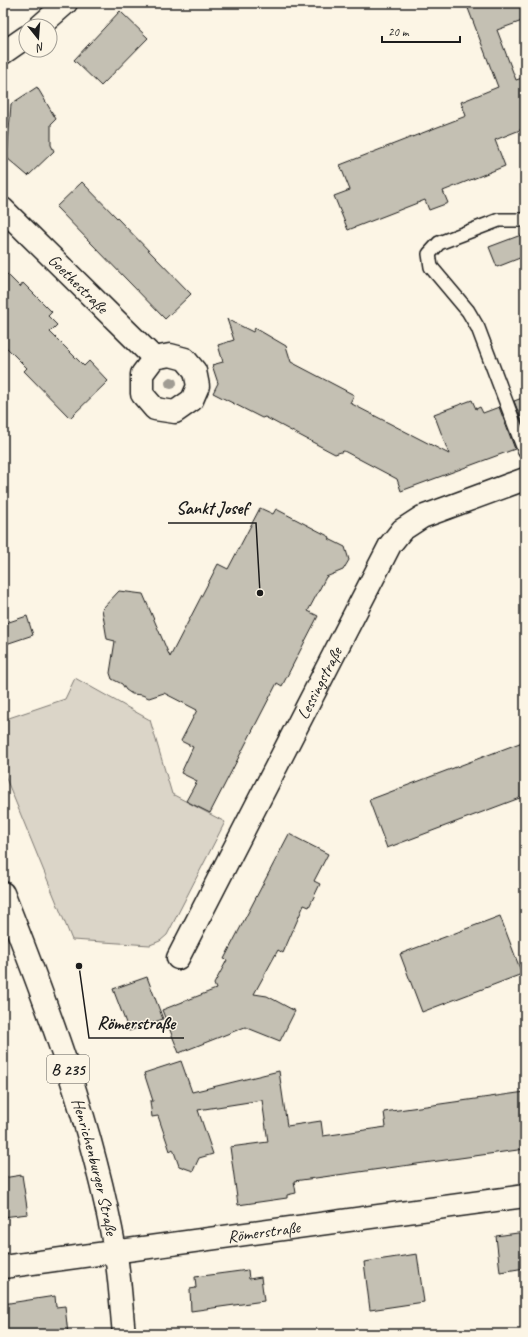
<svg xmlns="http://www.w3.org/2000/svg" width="528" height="1337" font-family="Caveat,sans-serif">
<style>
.green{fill:#dbd5c8;stroke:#7c7872}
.building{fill:#c4c0b3;stroke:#1c1c1c}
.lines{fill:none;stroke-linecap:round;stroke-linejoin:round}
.service-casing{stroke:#1c1c1c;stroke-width:16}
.minor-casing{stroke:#1c1c1c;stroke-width:25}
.secondary-casing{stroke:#1c1c1c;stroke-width:25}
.primary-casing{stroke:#1c1c1c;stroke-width:25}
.service{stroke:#fcf5e5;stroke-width:13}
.minor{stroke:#fcf5e5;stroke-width:22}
.secondary{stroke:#fcf5e5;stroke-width:22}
.primary{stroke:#fcf5e5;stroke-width:22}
.tree{fill:#a09c93}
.labels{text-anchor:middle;stroke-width:3;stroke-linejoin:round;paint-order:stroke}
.shield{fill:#fcf5e5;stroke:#5f5d58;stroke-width:1}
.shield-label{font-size:16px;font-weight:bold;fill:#1c1c1c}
.street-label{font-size:17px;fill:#1c1c1c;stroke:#fcf5e5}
.leader{fill:none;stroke:#1c1c1c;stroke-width:1.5}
.callout-dot{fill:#1c1c1c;stroke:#fcf5e5;stroke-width:1.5}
.callout-label{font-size:18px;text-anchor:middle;font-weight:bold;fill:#1c1c1c;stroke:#fcf5e5;stroke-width:3;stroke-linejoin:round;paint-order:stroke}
</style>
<rect width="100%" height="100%" fill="#fcf5e5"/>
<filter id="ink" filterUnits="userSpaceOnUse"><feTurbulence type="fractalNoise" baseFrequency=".025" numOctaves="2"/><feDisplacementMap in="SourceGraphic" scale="8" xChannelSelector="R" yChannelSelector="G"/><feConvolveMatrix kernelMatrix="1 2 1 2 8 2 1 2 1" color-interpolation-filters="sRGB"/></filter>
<g filter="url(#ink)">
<path class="green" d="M 75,678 L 150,720 L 172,794 L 225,822 L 167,935 L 160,941 L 150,945 L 72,940 L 3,771 L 3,720 L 65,699 Z"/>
<path class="building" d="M 466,3 L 525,3 L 525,20 L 497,30 L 516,80 L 525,77 L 525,128 L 495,140 L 505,166 L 443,191 L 448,203 L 429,210 L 425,200 L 348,230 L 334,196 L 350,190 L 340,165 L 466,116 L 461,102 L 498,87 Z
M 120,11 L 148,38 L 101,86 L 74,60 Z
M 37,87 L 56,119 L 51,124 L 51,145 L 54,151 L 28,176 L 7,158 L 11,104 Z
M 82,182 L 191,294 L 165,319 L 56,207 Z
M 521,235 L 525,246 L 525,256 L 497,267 L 489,247 Z
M 3,270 L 20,287 L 23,283 L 52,312 L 48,316 L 57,325 L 50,332 L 84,366 L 89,361 L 108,381 L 70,418 L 24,371 L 27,368 L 3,344 Z
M 227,319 L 253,332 L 255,328 L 286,346 L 291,362 L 354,395 L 350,403 L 449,454 L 434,414 L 472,400 L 476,409 L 480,407 L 483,413 L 499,407 L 515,449 L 401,491 L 397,479 L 344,451 L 335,454 L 265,417 L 262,418 L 213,393 L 218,383 L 212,365 L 223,362 L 218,345 L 234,340 Z
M 525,397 L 525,429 L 514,401 Z
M 260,508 L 273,514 L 276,509 L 330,537 L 329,539 L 345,547 L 349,560 L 343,570 L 326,577 L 308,611 L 318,616 L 282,686 L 277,683 L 210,813 L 186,801 L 197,781 L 181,773 L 193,747 L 181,741 L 197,710 L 164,693 L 149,698 L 142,695 L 132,694 L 126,690 L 122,684 L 112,679 L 110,673 L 115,641 L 107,639 L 102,609 L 119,591 L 143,594 L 170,657 L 218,564 L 228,569 Z
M 27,616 L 33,635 L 3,645 L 3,624 Z
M 525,741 L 525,796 L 387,848 L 369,800 Z
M 289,834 L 328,854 L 314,881 L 320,884 L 309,907 L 304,905 L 283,953 L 278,950 L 254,994 L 267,996 L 295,1011 L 280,1041 L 245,1027 L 179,1053 L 162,1010 L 216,989 L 214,984 L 227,960 L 224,959 Z
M 500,916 L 522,974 L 422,1012 L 400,954 Z
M 147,977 L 163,1019 L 129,1031 L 113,989 Z
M 181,1061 L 192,1092 L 279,1071 L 287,1126 L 321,1121 L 323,1136 L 386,1127 L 384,1112 L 525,1092 L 525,1149 L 294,1181 L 296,1193 L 287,1195 L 287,1198 L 238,1205 L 230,1147 L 268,1142 L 262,1100 L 198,1110 L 213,1154 L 199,1158 L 193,1171 L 179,1166 L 173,1149 L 170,1151 L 158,1116 L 152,1117 L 150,1101 L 153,1101 L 144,1073 Z
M 22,1175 L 28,1214 L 3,1217 L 3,1178 Z
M 525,1232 L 525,1268 L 500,1272 L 496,1236 Z
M 417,1254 L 424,1302 L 370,1310 L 364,1262 Z
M 248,1270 L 249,1279 L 261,1277 L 264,1301 L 191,1311 L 190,1289 L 196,1288 L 195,1277 Z
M 55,1296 L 56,1307 L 65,1306 L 68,1334 L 3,1334 L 3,1304 Z"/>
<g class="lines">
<g class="service-casing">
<path id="service" d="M 525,220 L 499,220 L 439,243 L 429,254 L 431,267 L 468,311 L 478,328 L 525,452"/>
</g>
<g class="minor-casing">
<g id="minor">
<path d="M 40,26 L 66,3"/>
<path d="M 3,53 L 26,37"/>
<path id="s1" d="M 3,209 L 154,358"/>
<path d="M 170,355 L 185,359 L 195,371 L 198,386 L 192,400 L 175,412 L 155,409 L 142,394 L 142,374 L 154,358 Z"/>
<path id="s2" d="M 178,958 L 390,545 L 402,530 L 422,517 L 525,479"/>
</g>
</g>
<g class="secondary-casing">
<g id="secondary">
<path id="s3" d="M 3,1267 L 525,1196"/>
</g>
</g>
<g class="primary-casing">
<g id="primary">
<path id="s4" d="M 3,893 C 49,1009 93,1127 115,1250 C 120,1277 121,1306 124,1334"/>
</g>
</g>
<use href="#service" class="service"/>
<use href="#minor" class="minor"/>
<use href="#secondary" class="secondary"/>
<use href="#primary" class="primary"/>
</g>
<circle class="tree" cx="171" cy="383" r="6"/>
</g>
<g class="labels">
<rect class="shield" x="47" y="1055" width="42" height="28" rx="3"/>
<g class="shield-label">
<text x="68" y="1075">B 235</text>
</g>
<g class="street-label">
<text dy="6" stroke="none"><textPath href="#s1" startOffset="106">Goethestraße</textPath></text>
<text dy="6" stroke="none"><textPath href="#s2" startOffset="309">Lessingstraße</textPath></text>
<text dy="6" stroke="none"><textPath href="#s4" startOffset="289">Henrichenburger Straße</textPath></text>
<text dy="6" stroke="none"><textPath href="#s3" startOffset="263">Römerstraße</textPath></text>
</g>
</g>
<path class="leader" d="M260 593L256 523H168M79 966L89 1038H184"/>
<g class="callout-dot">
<circle cx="260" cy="593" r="4"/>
<circle cx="79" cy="966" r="4"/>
</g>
<g class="callout-label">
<text x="212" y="514">Sankt Josef</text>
<text x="136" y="1029">Römerstraße</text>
</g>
<rect width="528" height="1337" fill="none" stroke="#fcf5e5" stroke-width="16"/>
<rect x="8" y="8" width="512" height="1321" fill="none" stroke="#1c1c1c" stroke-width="1.5" filter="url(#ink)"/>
<g transform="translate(38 38) rotate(163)"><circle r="19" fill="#fcf5e5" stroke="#a29e95"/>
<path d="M0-3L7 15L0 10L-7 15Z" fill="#1c1c1c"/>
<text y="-6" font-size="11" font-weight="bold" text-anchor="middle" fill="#1c1c1c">N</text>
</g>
<path d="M382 36v6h78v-6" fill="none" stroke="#1c1c1c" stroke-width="2"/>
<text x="388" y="36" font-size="12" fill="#1c1c1c" stroke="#fcf5e5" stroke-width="3" paint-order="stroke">20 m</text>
</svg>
